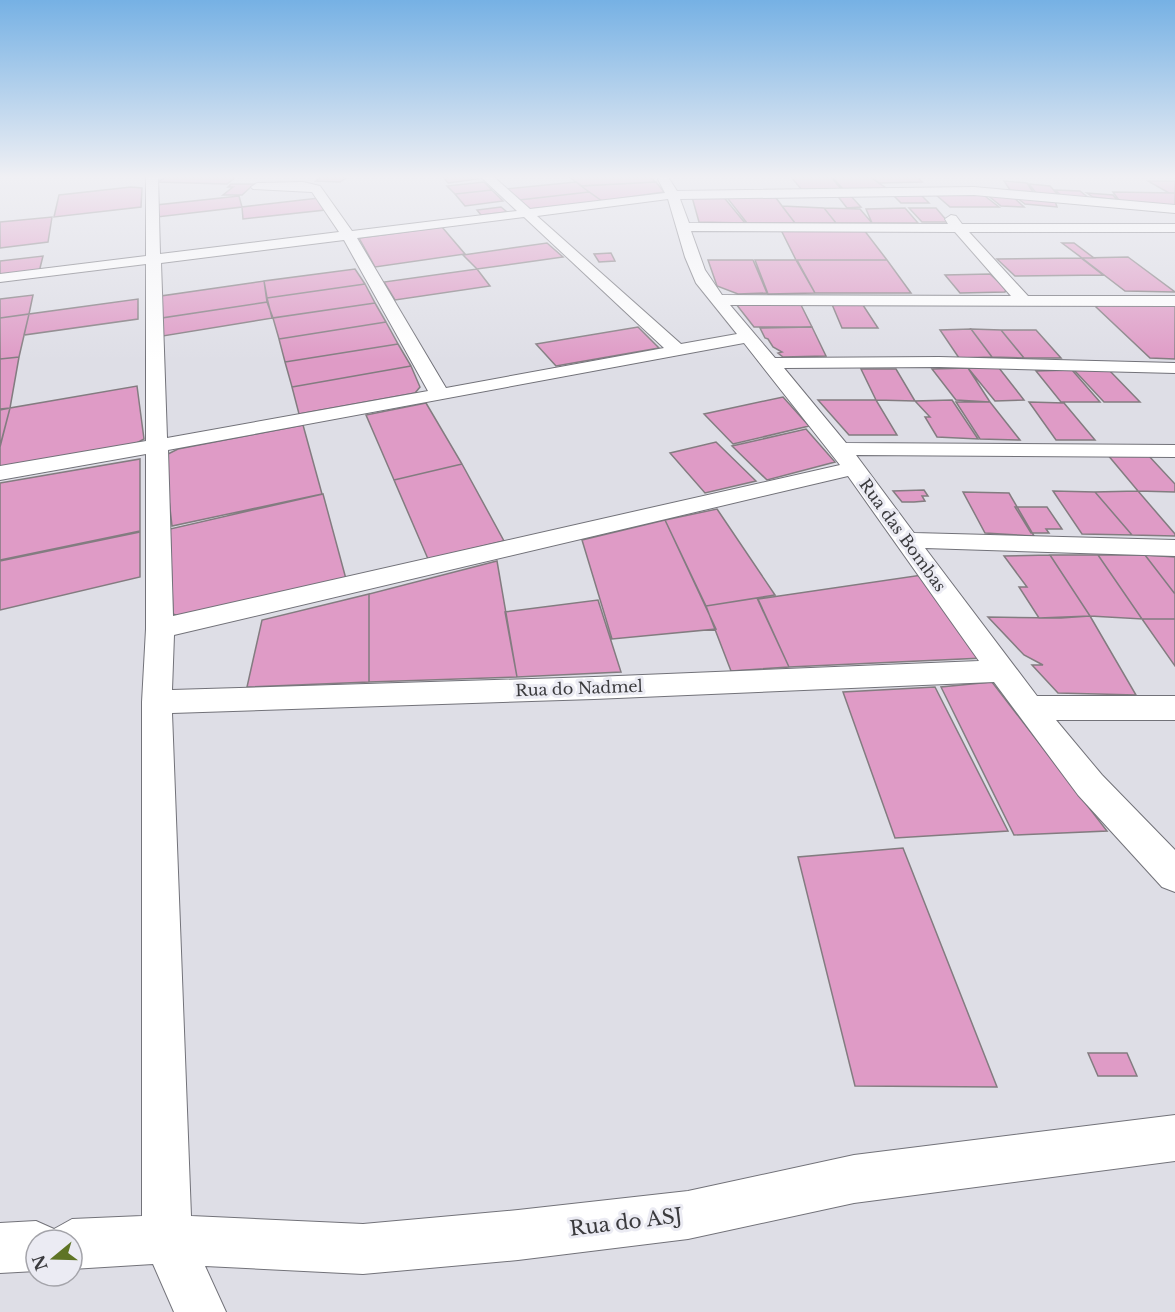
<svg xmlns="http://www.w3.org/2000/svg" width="1175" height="1312" font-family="'Libre Baskerville',serif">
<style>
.building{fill:#df9bc6;stroke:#837c80;stroke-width:1.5}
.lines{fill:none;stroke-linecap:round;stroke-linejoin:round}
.street-casing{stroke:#727279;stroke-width:2}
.street{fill:#fff;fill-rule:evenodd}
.labels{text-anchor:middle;stroke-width:6;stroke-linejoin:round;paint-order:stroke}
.street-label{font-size:16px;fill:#3a3a3d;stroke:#ebebf3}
.near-street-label{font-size:20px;fill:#3a3a3d;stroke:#ebebf3}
</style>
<rect width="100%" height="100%" fill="#dedee6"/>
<path class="building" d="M 166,177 L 236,177 L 227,184 L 157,182 Z
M 321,177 L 347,177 L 340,182 L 316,181 Z
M 443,177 L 476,177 L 478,179 L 448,183 Z
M 569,177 L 651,177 L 655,182 L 582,186 Z
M 791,177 L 831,177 L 842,190 L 802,190 Z
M 832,177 L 870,177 L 886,188 L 843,189 Z
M 871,177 L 918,177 L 922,182 L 879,183 Z
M 1004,181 L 1027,183 L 1033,192 L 1010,190 Z
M 1148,181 L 1175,181 L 1175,193 L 1169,193 Z
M 484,182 L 492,190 L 455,194 L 447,186 Z
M 576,182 L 589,192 L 519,200 L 505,189 Z
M 656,182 L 664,192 L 602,201 L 581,186 Z
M 231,184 L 254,184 L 242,195 L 223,195 L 233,187 L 228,187 Z
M 1029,184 L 1050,186 L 1058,195 L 1036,193 Z
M 131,187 L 142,188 L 141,207 L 54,217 L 59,195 Z
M 492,190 L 503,201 L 465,206 L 455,194 Z
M 1055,190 L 1080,191 L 1090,199 L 1063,197 Z
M 589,192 L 602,201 L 530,209 L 519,200 Z
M 1113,192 L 1175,193 L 1175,208 L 1121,203 Z
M 981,193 L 999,207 L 950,207 L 935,194 Z
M 985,193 L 1010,194 L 1024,207 L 1001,206 Z
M 1087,193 L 1113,195 L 1117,200 L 1093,197 Z
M 773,194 L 795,223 L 747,223 L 725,195 Z
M 836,194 L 849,194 L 861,207 L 847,208 Z
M 892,194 L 920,194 L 929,203 L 901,203 Z
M 1012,194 L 1054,198 L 1057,207 L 1025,204 Z
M 722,195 L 745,223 L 699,222 L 692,197 Z
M 239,196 L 242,207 L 157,217 L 156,205 Z
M 319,198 L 323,204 L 320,205 L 323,205 L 325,210 L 243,219 L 242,207 Z
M 782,206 L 824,208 L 836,223 L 795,223 Z
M 501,207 L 507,212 L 481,215 L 477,210 Z
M 824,208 L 860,209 L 872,223 L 836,223 Z
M 905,208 L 918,223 L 872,223 L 866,209 Z
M 909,208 L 936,208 L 948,222 L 922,222 Z
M 52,217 L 48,242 L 0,248 L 0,222 Z
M 442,227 L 465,254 L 375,267 L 359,238 Z
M 781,230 L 864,230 L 887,260 L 796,260 Z
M 547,243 L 563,257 L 477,269 L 463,255 Z
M 1062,243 L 1074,243 L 1094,258 L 1082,258 Z
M 611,253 L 615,261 L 599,262 L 594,254 Z
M 43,256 L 39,272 L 0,277 L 0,261 Z
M 1128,257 L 1175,292 L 1125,291 L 1082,258 Z
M 1081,258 L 1103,275 L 1015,276 L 997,259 Z
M 708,260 L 753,260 L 767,293 L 738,294 L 717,286 Z
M 755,260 L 797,260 L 815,293 L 768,294 Z
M 796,260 L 887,260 L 911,293 L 815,293 Z
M 355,269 L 365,284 L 267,298 L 264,281 Z
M 477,269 L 490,286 L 395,300 L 384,282 Z
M 990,274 L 1006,289 L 1005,292 L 960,293 L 945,275 Z
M 264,281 L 267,302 L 162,318 L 161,296 Z
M 365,284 L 375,303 L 272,318 L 267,298 Z
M 33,295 L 29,314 L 0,318 L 0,299 Z
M 138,299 L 138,319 L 24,335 L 29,314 Z
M 267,302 L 273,318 L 163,336 L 162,318 Z
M 831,302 L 861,302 L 878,328 L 842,328 Z
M 375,303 L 386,322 L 279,339 L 273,318 Z
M 800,303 L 812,327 L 754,327 L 736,304 Z
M 1098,305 L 1175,305 L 1175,359 L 1150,358 L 1096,307 Z
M 29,314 L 19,357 L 0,359 L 0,318 Z
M 386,322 L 398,344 L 285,362 L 279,339 Z
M 638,327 L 659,348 L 556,366 L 536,344 Z
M 812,327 L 826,356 L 783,357 L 778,353 L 782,352 L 773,347 L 768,339 L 765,338 L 760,328 Z
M 971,329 L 1001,330 L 1024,358 L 992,357 Z
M 971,329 L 992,357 L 959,358 L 940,330 Z
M 1001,330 L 1036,330 L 1061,358 L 1024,358 Z
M 398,344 L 411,366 L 292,387 L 285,362 Z
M 19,357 L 10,408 L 0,409 L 0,359 Z
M 411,366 L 420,387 L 415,393 L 299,414 L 292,387 Z
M 968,368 L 990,402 L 956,400 L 932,369 Z
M 968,368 L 999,368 L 1024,400 L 995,401 Z
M 861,369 L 896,369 L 915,401 L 876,400 Z
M 1108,369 L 1140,402 L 1104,402 L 1074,370 Z
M 1072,370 L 1100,402 L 1061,402 L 1036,371 Z
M 137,386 L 144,439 L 133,445 L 0,473 L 0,446 L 10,408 Z
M 783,397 L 809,426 L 733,444 L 704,414 Z
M 818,400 L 876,400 L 897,435 L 849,435 Z
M 952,400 L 978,439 L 937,437 L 925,417 L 930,417 L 915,401 Z
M 956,402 L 990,402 L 1020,440 L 980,439 Z
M 1029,402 L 1064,403 L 1095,440 L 1056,440 Z
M 426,403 L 462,464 L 394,480 L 366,415 Z
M 10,408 L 0,447 L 0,410 Z
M 303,425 L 322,494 L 172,526 L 164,456 L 178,449 Z
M 806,429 L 835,462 L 767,480 L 732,446 Z
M 716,442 L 756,481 L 705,493 L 670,453 Z
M 1107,454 L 1148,455 L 1175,484 L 1175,492 L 1138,491 Z
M 140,459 L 140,531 L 0,560 L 0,483 Z
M 462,464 L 504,541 L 428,559 L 394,480 Z
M 924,490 L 928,496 L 922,496 L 925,501 L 914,502 L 902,502 L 893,491 Z
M 1053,491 L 1095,492 L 1132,535 L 1082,534 Z
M 1138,491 L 1175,534 L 1175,536 L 1132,535 L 1095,492 Z
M 963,492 L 1009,493 L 1034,536 L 985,533 Z
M 323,494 L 346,579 L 187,619 L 173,614 L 170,529 Z
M 1015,507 L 1047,507 L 1062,529 L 1046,529 L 1049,533 L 1031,533 Z
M 717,509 L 775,595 L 706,606 L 665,520 Z
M 665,520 L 716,629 L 612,639 L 582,540 Z
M 140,532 L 140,577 L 0,610 L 0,561 Z
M 1050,555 L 1090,616 L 1039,618 L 1019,587 L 1027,587 L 1004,556 Z
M 1050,555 L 1098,555 L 1142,619 L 1090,616 Z
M 1098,555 L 1145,555 L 1175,594 L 1175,619 L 1142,619 Z
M 1145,555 L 1175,557 L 1175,594 Z
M 497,561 L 517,677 L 369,682 L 369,594 Z
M 922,575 L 983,658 L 789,667 L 758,599 Z
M 369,594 L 369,682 L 247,687 L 262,620 Z
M 757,598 L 789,667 L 731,671 L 706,606 Z
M 598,600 L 621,672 L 517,677 L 505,612 Z
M 1090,616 L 1136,695 L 1058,693 L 1032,665 L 1043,665 L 1024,655 L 988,617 L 1061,618 Z
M 1142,619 L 1175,619 L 1175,666 Z
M 992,682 L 1107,831 L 1014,835 L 941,687 Z
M 935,687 L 1008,831 L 895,838 L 843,692 Z
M 903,848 L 997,1087 L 855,1086 L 798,857 Z
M 1088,1053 L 1127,1053 L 1137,1076 L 1098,1076 Z"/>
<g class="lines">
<g class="street-casing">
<path id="street" d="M 146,177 L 158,177 L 160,254 L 339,232 L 312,192 L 253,189 L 251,187 L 257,183 L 303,182 L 320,186 L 352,231 L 517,211 L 481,177 L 494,177 L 530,209 L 665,193 L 658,179 L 660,177 L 668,177 L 677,191 L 974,187 L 1175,205 L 1175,213 L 974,195 L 680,199 L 689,223 L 948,224 L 945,219 L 951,215 L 956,216 L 962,224 L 1175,224 L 1175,232 L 969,232 L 1028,296 L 1175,296 L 1175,306 L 730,305 L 775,358 L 939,357 L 1175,363 L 1175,373 L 939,367 L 784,368 L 846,443 L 1175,445 L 1175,457 L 856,455 L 914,533 L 1175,540 L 1175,556 L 925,548 L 1037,696 L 1175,696 L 1175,720 L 1056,720 L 1102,775 L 1175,850 L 1175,892 L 1162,887 L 1078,795 L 994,682 L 594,699 L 172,713 L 191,1216 L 363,1224 L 518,1210 L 688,1191 L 854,1155 L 1175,1115 L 1175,1161 L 854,1203 L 688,1239 L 518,1260 L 363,1274 L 205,1266 L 226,1312 L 174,1312 L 153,1264 L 72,1269 L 72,1240 L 36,1240 L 36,1271 L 0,1273 L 0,1223 L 36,1221 L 54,1229 L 72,1219 L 142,1216 L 142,702 L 146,629 L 146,454 L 0,480 L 0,466 L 146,441 L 146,264 L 0,282 L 0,274 L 146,256 ZM 668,199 L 685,257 L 696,283 L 737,334 L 681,344 L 537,216 ZM 524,217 L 664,348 L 446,388 L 357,238 ZM 691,231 L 955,232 L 1011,296 L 722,295 L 705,270 ZM 344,240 L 428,391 L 167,438 L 161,263 ZM 744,343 L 840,465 L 173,616 L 168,450 ZM 848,476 L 979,661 L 594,677 L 172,690 L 174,635 Z"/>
</g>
<use href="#street" class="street"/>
</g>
<linearGradient id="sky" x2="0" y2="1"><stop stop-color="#76b1e4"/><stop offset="0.49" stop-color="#f0f0f4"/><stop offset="1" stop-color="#f0f0f4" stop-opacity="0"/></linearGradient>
<rect width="1175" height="361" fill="url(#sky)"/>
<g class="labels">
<g class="street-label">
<text transform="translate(903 535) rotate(54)" y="6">Rua das Bombas</text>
<text transform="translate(579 688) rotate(-2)" y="6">Rua do Nadmel</text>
</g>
<g class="near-street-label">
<text transform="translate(626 1222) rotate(-7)" y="7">Rua do ASJ</text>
</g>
</g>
<g transform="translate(54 1258) rotate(251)"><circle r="28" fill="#ebebf3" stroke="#a4a4aa" stroke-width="1.5"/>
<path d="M0-4.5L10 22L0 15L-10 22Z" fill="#5e7425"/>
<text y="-9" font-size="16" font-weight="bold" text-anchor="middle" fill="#3a3a3d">N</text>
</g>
</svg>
